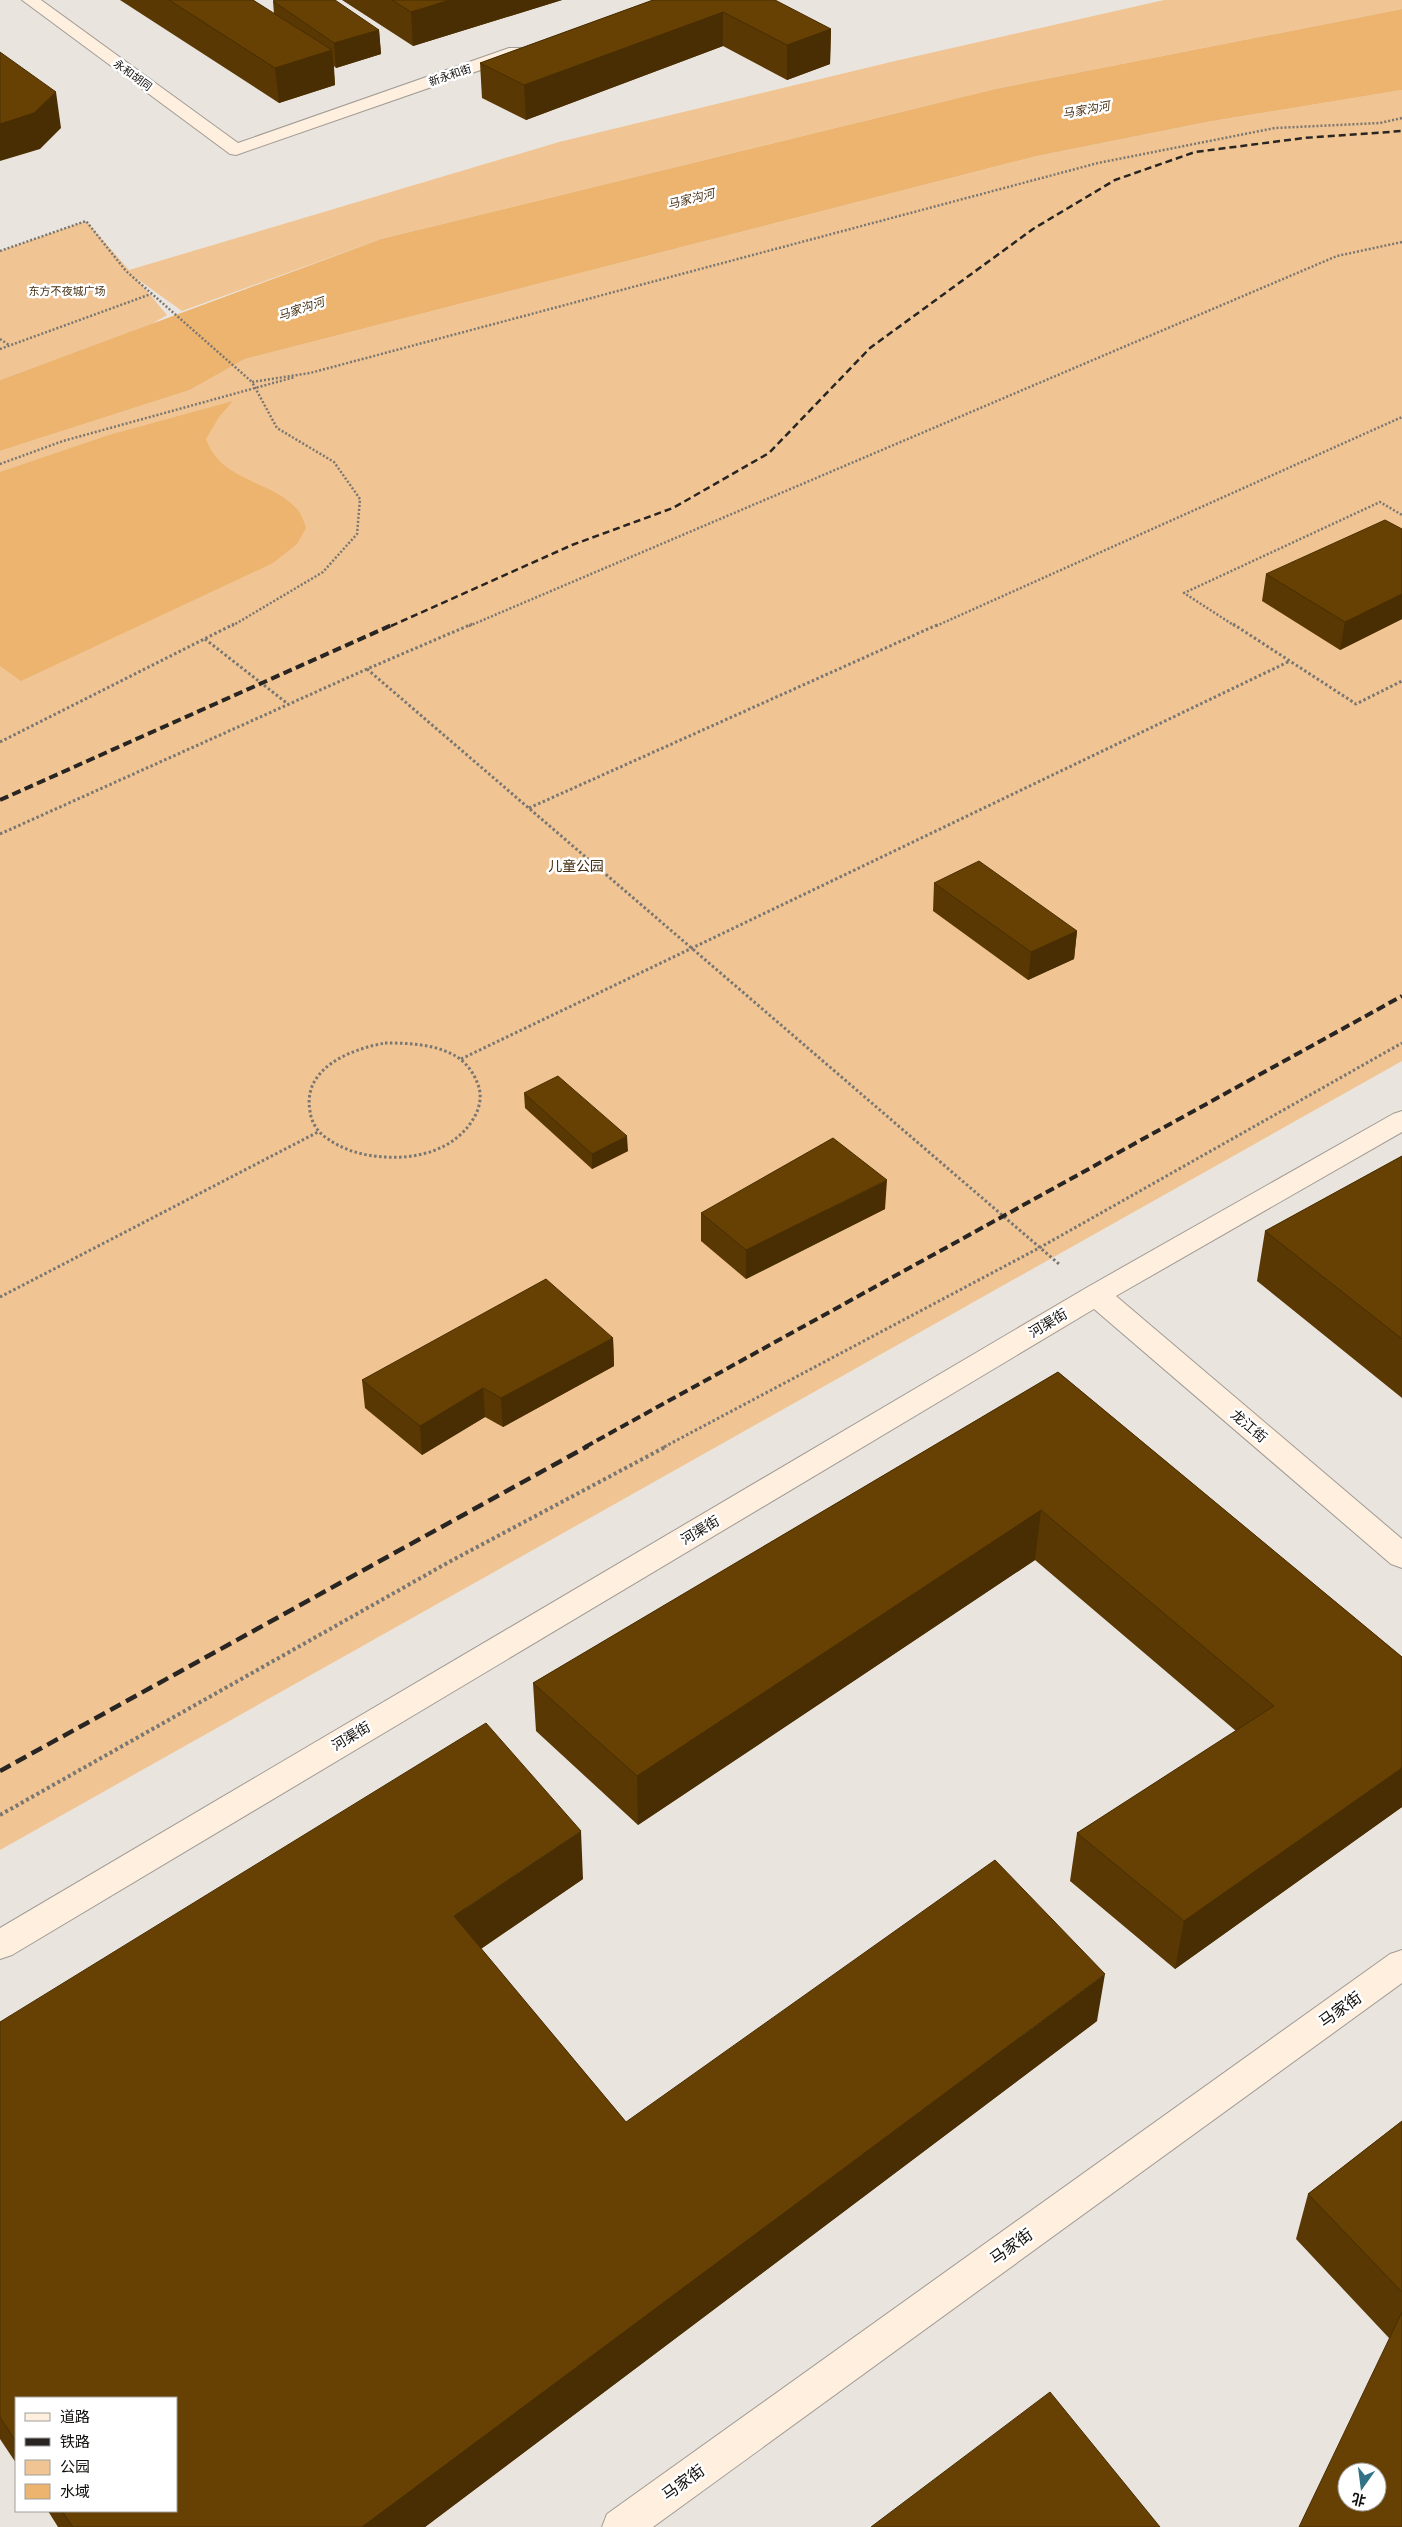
<svg xmlns="http://www.w3.org/2000/svg" width="1402" height="2527" font-family="Barlow,'Noto Sans SC',sans-serif">
<style>
.green{fill:#f0c593}
.water{fill:#ecb46f}
.lines{fill:none;stroke-linecap:round;stroke-linejoin:round}
.secondary-casing{stroke:#a09b95;stroke-width:2}
.path-far2{stroke:#7a7672;stroke-width:2.5;stroke-dasharray:2 2;stroke-linecap:butt}
.path-far1{stroke:#7a7672;stroke-width:3;stroke-dasharray:2.5 2.5;stroke-linecap:butt}
.path{stroke:#7a7672;stroke-width:4;stroke-dasharray:3 3;stroke-linecap:butt}
.secondary{fill:#feefde;fill-rule:evenodd}
.rail-far2{stroke:#282523;stroke-width:2.5;stroke-dasharray:7 4;stroke-linecap:butt}
.rail-far1{stroke:#282523;stroke-width:4;stroke-dasharray:9 4.5;stroke-linecap:butt}
.rail{stroke:#282523;stroke-width:4.5;stroke-dasharray:12 6;stroke-linecap:butt}
.wall{fill:#593803}
.shaded-wall{fill:#482e02}
.building{fill:#674103;stroke:#482e02;fill-rule:evenodd}
.labels{text-anchor:middle;stroke-width:5;stroke-linejoin:round;paint-order:stroke}
.far-street-label{font-size:11px;fill:#110f0d;stroke:#fff}
.far-park-label{font-size:11px;fill:#462f11;stroke:#fff}
.far-water-label{font-size:12px;font-style:italic;fill:#473012;stroke:#fff}
.park-label{font-size:14px;fill:#462f11;stroke:#fff}
.street-label{font-size:14px;fill:#110f0d;stroke:#fff}
.near-street-label{font-size:16px;fill:#110f0d;stroke:#fff}
</style>
<rect width="100%" height="100%" fill="#eae4de"/>
<path class="green" d="M 1164,0 L 1402,0 L 1402,9 L 995,89 L 381,239 L 182,311 L 136,278 L 167,315 L 150,325 L 0,380 L 0,251 L 86,221 L 129,270 L 559,142 L 895,61 Z
M 1402,90 L 1402,1061 L 0,1850 L 0,451 L 190,390 L 245,359 L 1037,156 L 1207,122 Z"/>
<path class="water" d="M 1402,9 L 1402,90 L 1207,122 L 1037,156 L 245,359 L 190,390 L 0,451 L 0,380 L 381,239 L 995,89 Z
M 233,401 L 219,417 L 206,439 C 222,483 271,479 298,510 C 302,515 304,522 306,528 L 297,544 L 273,563 L 21,681 L 0,666 L 0,472 L 109,435 Z"/>
<g class="lines">
<g class="secondary-casing">
<path id="secondary" d="M 22,0 L 41,0 L 238,143 L 509,48 L 521,48 L 524,52 L 521,56 L 236,155 L 230,154 Z
M 1402,1111 L 1402,1132 L 1116,1296 L 1402,1539 L 1402,1568 L 1391,1564 L 1094,1309 L 12,1955 L 0,1959 L 0,1928 L 1086,1288 L 1393,1114 Z
M 1402,1950 L 1402,1983 L 653,2527 L 602,2527 L 607,2514 L 1390,1954 Z"/>
</g>
<path class="path-far2" d="M 0,251 L 86,221 L 126,271 L 252,382
M 0,339 L 9,345
M 0,349 L 151,294
M 0,464 L 63,441 L 295,377
M 232,626 L 323,572 L 357,534 L 360,499 L 334,462 L 277,428 L 252,382 L 310,373 L 1098,163 L 1275,128 L 1380,123 L 1402,118
M 469,626 L 1337,256 L 1402,242
M 936,626 L 1402,417
M 1235,626 L 1184,593 L 1380,502 L 1402,515"/>
<path class="path-far1" d="M 1233,624 L 1356,704 L 1402,681
M 205,639 L 288,704
M 367,669 L 1059,1264
M 0,742 L 234,624
M 529,808 L 939,624
M 0,834 L 367,669 L 472,624
M 385,1043 C 407,1043 432,1044 452,1054 C 464,1060 472,1070 477,1082 C 483,1095 480,1109 472,1121 C 453,1150 418,1159 385,1157 C 365,1156 345,1151 328,1139 C 318,1133 311,1122 310,1111 C 302,1068 351,1049 385,1043 Z
M 461,1059 L 1290,661
M 0,1297 L 318,1132
M 664,1447 L 1039,1248 L 1402,1043"/>
<path class="path" d="M 0,1815 L 449,1562 L 667,1446"/>
<use href="#secondary" class="secondary"/>
<path class="rail-far2" d="M 391,626 L 572,545 L 673,508 L 769,453 L 870,348 L 1033,229 L 1115,180 L 1195,152 L 1304,138 L 1402,131"/>
<path class="rail-far1" d="M 0,800 L 394,624
M 585,1447 L 1402,996"/>
<path class="rail" d="M 0,1771 L 588,1446"/>
</g>
<path class="wall" d="M 120,0 L 253,0 L 274,14 L 273,1 L 379,30 L 381,54 L 336,68 L 334,66 L 335,85 L 279,103 Z
M 342,0 L 562,0 L 413,46 Z
M 653,0 L 831,29 L 830,64 L 787,80 L 723,46 L 526,120 L 482,98 L 480,63 Z
M 1402,529 L 1402,619 L 1340,650 L 1262,601 L 1266,574 Z
M 934,883 L 1077,931 L 1074,959 L 1028,980 L 933,911 Z
M 524,1093 L 628,1151 L 592,1169 L 525,1108 Z
M 1402,1156 L 1402,1398 L 1257,1281 L 1265,1231 Z
M 885,1209 L 746,1279 L 701,1241 L 701,1213 Z
M 613,1338 L 614,1366 L 503,1427 L 485,1417 L 422,1455 L 365,1408 L 362,1380 Z
M 1058,1372 L 1402,1657 L 1402,1807 L 1175,1969 L 1070,1881 L 1077,1833 L 1236,1731 L 1035,1560 L 638,1825 L 536,1731 L 533,1683 Z
M 583,1879 L 481,1949 L 626,2122 L 1097,2021 L 425,2527 L 58,2527 L 48,2511 L 176,2511 L 16,2398 L 16,2463 L 0,2439 L 0,2022 Z
M 1402,2121 L 1402,2527 L 1389,2338 L 1296,2239 L 1308,2194 Z"/>
<path class="shaded-wall" d="M 450,0 L 562,0 L 413,46 L 411,12 Z
M 723,12 L 723,46 L 526,120 L 524,85 Z
M 831,29 L 830,64 L 787,80 L 787,45 Z
M 379,30 L 381,54 L 336,68 L 334,43 Z
M 332,50 L 335,85 L 279,103 L 275,68 Z
M 56,92 L 61,128 L 40,149 L 0,161 L 0,124 Z
M 1402,594 L 1402,619 L 1340,650 L 1345,622 Z
M 1077,931 L 1074,959 L 1028,980 L 1031,952 Z
M 627,1136 L 628,1151 L 592,1169 L 592,1154 Z
M 887,1180 L 885,1209 L 746,1279 L 746,1250 Z
M 613,1338 L 614,1366 L 503,1427 L 501,1398 Z
M 483,1388 L 485,1417 L 422,1455 L 420,1426 Z
M 1041,1510 L 1035,1560 L 638,1825 L 637,1776 Z
M 1402,1768 L 1402,1807 L 1175,1969 L 1184,1921 Z
M 581,1831 L 583,1879 L 458,1964 L 454,1916 Z
M 1105,1974 L 1097,2021 L 425,2527 L 362,2527 Z"/>
<path class="building" d="M 169,0 L 253,0 L 332,50 L 275,68 Z
M 276,0 L 335,0 L 379,30 L 334,43 L 273,1 Z
M 392,0 L 450,0 L 411,12 Z
M 653,0 L 775,0 L 831,29 L 787,45 L 723,12 L 524,85 L 480,63 Z
M 0,52 L 56,92 L 34,113 L 0,124 Z
M 1385,520 L 1402,529 L 1402,594 L 1345,622 L 1266,574 Z
M 979,861 L 1077,931 L 1031,952 L 934,883 Z
M 558,1076 L 627,1136 L 592,1154 L 524,1093 Z
M 833,1138 L 887,1180 L 746,1250 L 701,1213 Z
M 1402,1156 L 1402,1339 L 1265,1231 Z
M 546,1279 L 613,1338 L 501,1398 L 483,1388 L 420,1426 L 362,1380 Z
M 1058,1372 L 1402,1657 L 1402,1768 L 1184,1921 L 1077,1833 L 1274,1706 L 1041,1510 L 637,1776 L 533,1683 Z
M 486,1723 L 581,1831 L 454,1916 L 626,2122 L 995,1860 L 1105,1974 L 362,2527 L 73,2527 L 62,2511 L 176,2511 L 176,2398 L 16,2398 L 16,2442 L 0,2417 L 0,2022 Z
M 1402,2121 L 1402,2292 L 1308,2194 Z
M 1402,2312 L 1402,2527 L 1299,2527 ZM 1347,2472 L 1377,2472 L 1377,2502 L 1347,2502 Z
M 1050,2392 L 1160,2527 L 871,2527 Z"/>
<g class="labels">
<g class="far-street-label">
<text transform="translate(133 75) rotate(36)" y="4">永和胡同</text>
<text transform="translate(450 75) rotate(-19)" y="4">新永和街</text>
</g>
<g class="far-park-label">
<text x="67" y="295">东方不夜城广场</text>
</g>
<g class="far-water-label">
<text transform="translate(1086 110) rotate(-10)" y="4">马家沟河</text>
<text transform="translate(691 199) rotate(-14)" y="4">马家沟河</text>
<text transform="translate(301 309) rotate(-18)" y="4">马家沟河</text>
</g>
<g class="park-label">
<text x="576" y="871">儿童公园</text>
</g>
<g class="street-label">
<text transform="translate(1048 1323) rotate(-31)" y="5">河渠街</text>
<text transform="translate(1249 1426) rotate(40)" y="5">龙江街</text>
<text transform="translate(700 1530) rotate(-31)" y="5">河渠街</text>
<text transform="translate(351 1736) rotate(-31)" y="5">河渠街</text>
</g>
<g class="near-street-label">
<text transform="translate(1340 2009) rotate(-36)" y="6">马家街</text>
<text transform="translate(1011 2246) rotate(-36)" y="6">马家街</text>
<text transform="translate(683 2482) rotate(-36)" y="6">马家街</text>
</g>
</g>
<rect x="15" y="2397" width="162" height="115" fill="#ffffff" stroke="#a09f9e"/>
<rect x="25" y="2413" width="25" height="8" fill="#feefde" stroke="#a09f9e"/>
<text x="60" y="2422" font-size="15" fill="#110f0d">道路</text>
<rect x="25" y="2438" width="25" height="8" fill="#282523" stroke="#a09f9e"/>
<text x="60" y="2447" font-size="15" fill="#110f0d">铁路</text>
<rect x="25" y="2460" width="25" height="15" fill="#f0c593" stroke="#a09f9e"/>
<text x="60" y="2472" font-size="15" fill="#110f0d">公园</text>
<rect x="25" y="2484" width="25" height="15" fill="#ecb46f" stroke="#a09f9e"/>
<text x="60" y="2497" font-size="15" fill="#110f0d">水域</text>
<g transform="translate(1362 2487) rotate(194)"><circle r="24" fill="#ffffff" stroke="#a09f9e"/>
<path d="M0-4L9 19L0 12L-9 19Z" fill="#327286"/>
<text y="-8" font-size="14" font-weight="bold" text-anchor="middle" fill="#110f0d">北</text>
</g>
</svg>
